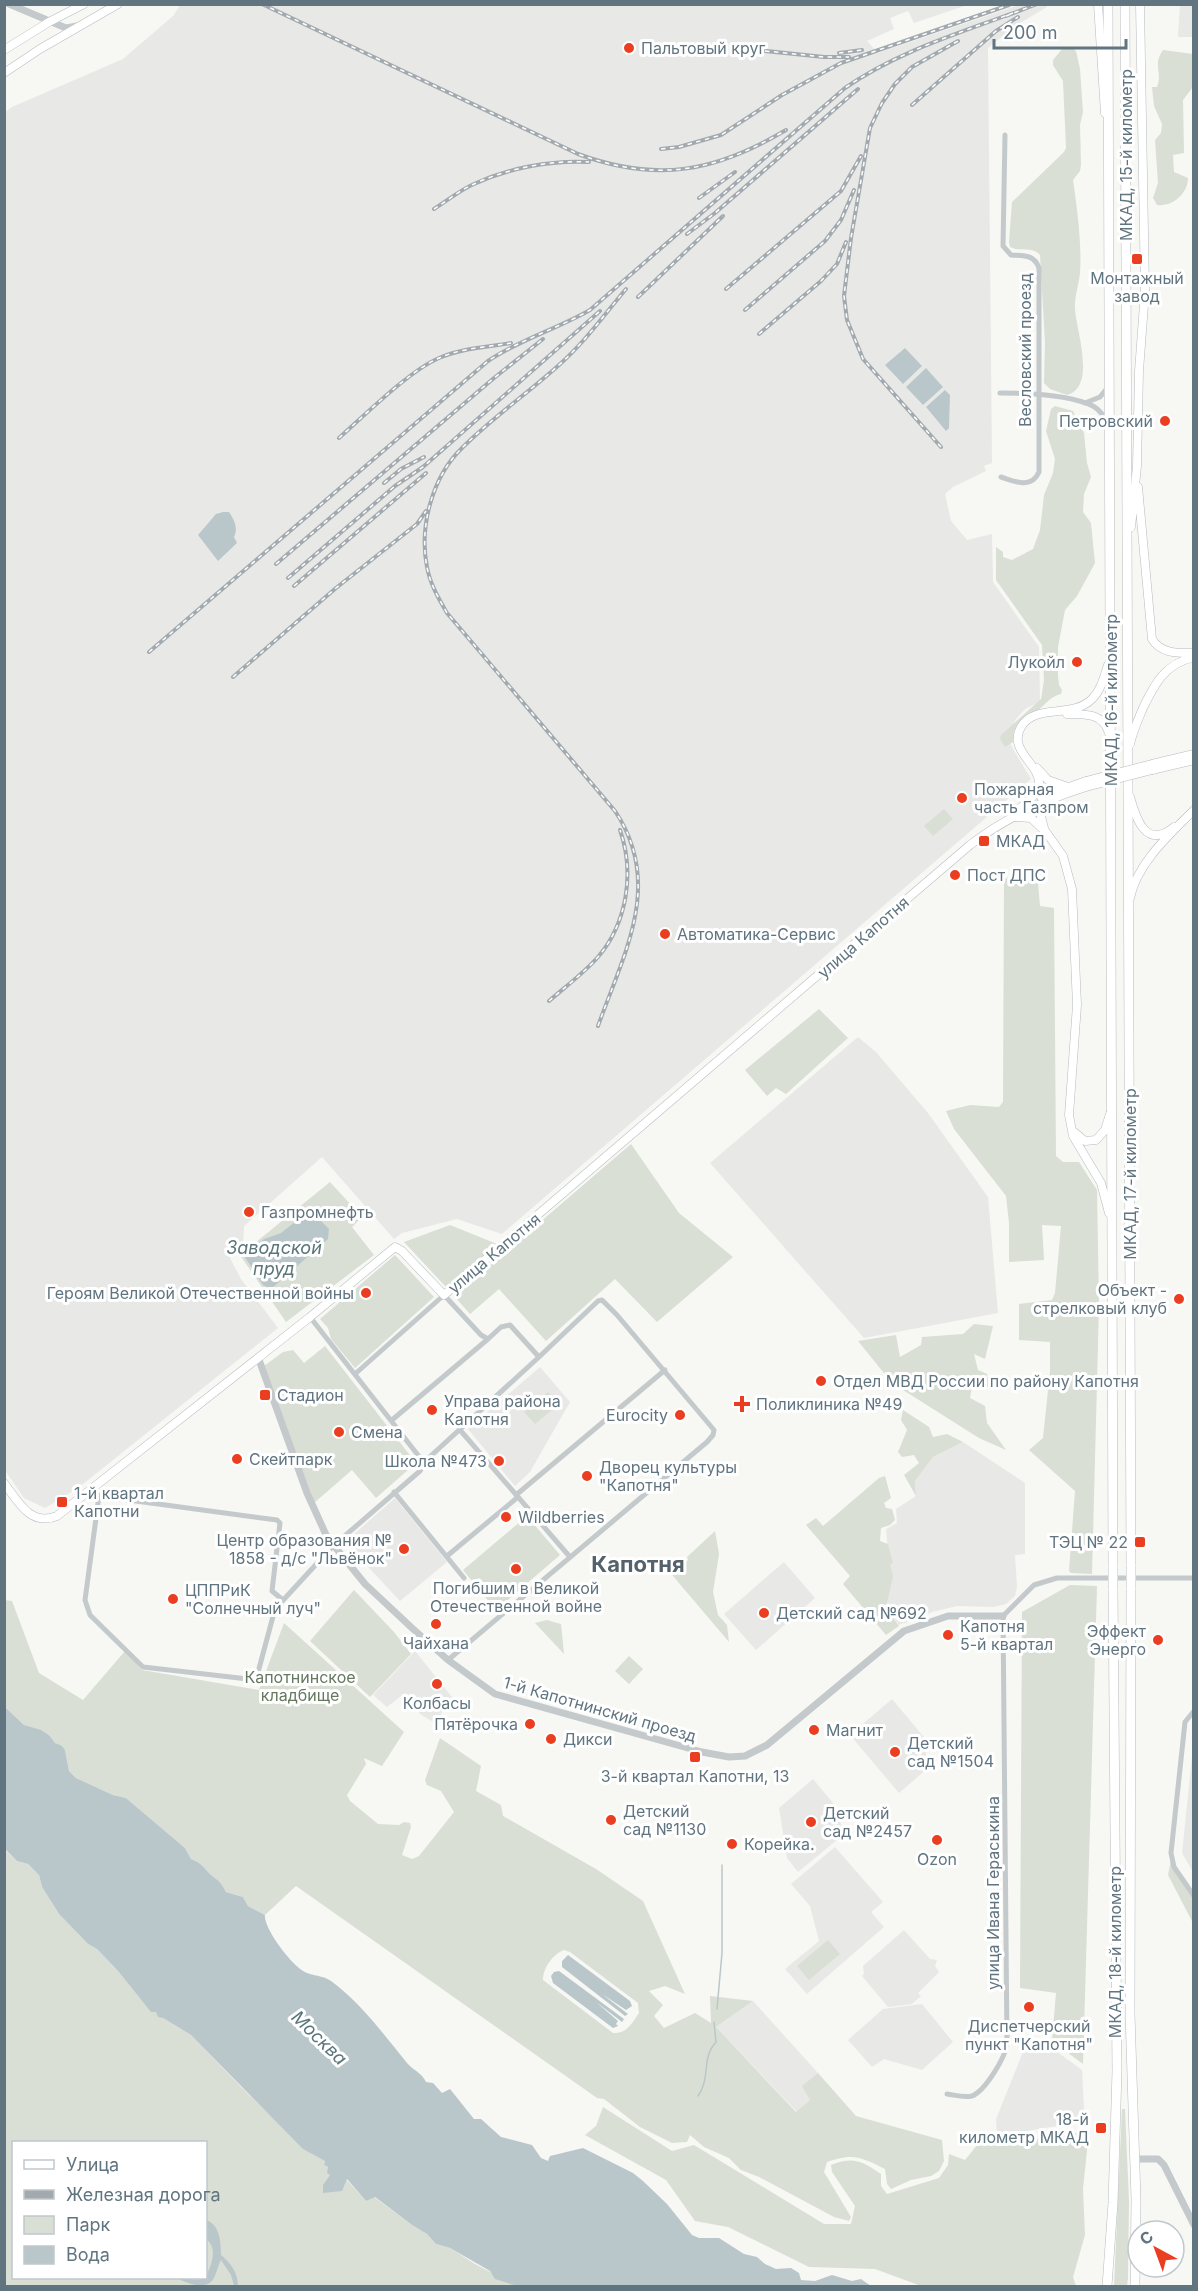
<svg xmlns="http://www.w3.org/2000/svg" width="1198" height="2291" font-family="Inter,sans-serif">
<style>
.built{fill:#e8e8e7}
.green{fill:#d9dfd4;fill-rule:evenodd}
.water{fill:#bac7ca}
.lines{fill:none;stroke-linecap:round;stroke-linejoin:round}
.stream{stroke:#bac7ca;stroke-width:1.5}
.secondary-casing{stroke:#b6bcc0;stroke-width:9}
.trunk-casing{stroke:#b9bcbf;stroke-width:10}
.minor{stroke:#c4c9cb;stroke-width:5}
.tertiary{stroke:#c4c9cb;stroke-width:7}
.secondary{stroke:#fff;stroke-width:8}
.trunk{stroke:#fff;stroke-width:9}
.rail-casing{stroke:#a2aaaf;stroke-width:4}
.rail{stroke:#fff;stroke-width:1.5;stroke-dasharray:4.5;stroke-linecap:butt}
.secondary-bridge-casing{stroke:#b6bcc0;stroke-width:9;stroke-linecap:butt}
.trunk-bridge-casing{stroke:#b9bcbf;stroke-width:10;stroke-linecap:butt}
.secondary-bridge{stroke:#fff;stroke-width:8}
.trunk-bridge{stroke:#fff;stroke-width:9}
.poi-dot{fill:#eb3d20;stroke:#fff;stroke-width:2}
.labels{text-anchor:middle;stroke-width:6;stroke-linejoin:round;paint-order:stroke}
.poi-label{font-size:16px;fill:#617580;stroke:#fff;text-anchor:start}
.street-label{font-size:16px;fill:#617580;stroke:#fff}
.park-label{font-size:16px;fill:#667860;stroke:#fff}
.water-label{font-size:18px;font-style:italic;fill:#5b767b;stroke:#fff}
.district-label{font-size:22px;font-weight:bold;fill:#53626b;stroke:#fff}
</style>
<rect width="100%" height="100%" fill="#f7f7f4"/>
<path class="built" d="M 1180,4 L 1193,5 L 1193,37 L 1178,37 Z
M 180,5 L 967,5 L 914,23 L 908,11 L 890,18 L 894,29 L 867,41 L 878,53 L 1019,5 L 1046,5 L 1047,7 L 1012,28 L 988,48 L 992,463 L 984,466 L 986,471 L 953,487 L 945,494 L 951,521 L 967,540 L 992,534 L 993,582 L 1039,647 L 1040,702 L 1025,709 L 1016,719 L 1009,731 L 1010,743 L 1016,754 L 1031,779 L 502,1234 L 457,1219 L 402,1233 L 394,1239 L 322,1157 L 244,1226 L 243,1246 L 230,1258 L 241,1279 L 278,1328 L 78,1488 L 45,1508 L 24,1498 L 4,1469 L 4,113 L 12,107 L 123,59 L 173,16 Z
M 858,1037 L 876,1052 L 928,1113 L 988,1197 L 998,1313 L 864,1338 L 710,1163 Z
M 540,1367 L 570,1402 L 530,1472 L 515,1486 L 468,1429 Z
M 963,1442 L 1025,1483 L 1025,1554 L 1015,1555 L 1017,1587 L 1015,1596 L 1006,1604 L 993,1607 L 957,1606 L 932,1612 L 899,1625 L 887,1608 L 889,1563 L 886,1529 L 897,1523 L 896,1509 L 916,1496 L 915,1481 L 933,1457 Z
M 395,1498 L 447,1562 L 400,1601 L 345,1542 Z
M 784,1562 L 815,1598 L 756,1650 L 724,1614 Z
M 415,1651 L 452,1697 L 435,1723 L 420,1714 L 405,1693 L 387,1707 L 373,1695 Z
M 892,1699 L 923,1736 L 928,1768 L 899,1793 L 850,1735 Z
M 1193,1747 L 1193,1872 L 1182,1853 Z
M 813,1779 L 838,1809 L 843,1835 L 798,1872 L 787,1858 L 779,1808 Z
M 835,1847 L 883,1902 L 871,1912 L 884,1927 L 807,1994 L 785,1969 L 819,1941 L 810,1906 L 791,1884 Z
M 904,1930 L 930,1959 L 937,1960 L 935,1966 L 939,1972 L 918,1993 L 921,1996 L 912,2004 L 888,2007 L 862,1976 L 864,1974 L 863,1966 Z
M 753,2001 L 818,2073 L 803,2086 L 810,2100 L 797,2112 L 716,2027 Z
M 922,2004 L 953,2042 L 922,2070 L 884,2059 L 872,2067 L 848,2040 L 883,2009 Z
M 1038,2046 L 1056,2051 L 1082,2070 L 1084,2108 L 1081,2117 L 1081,2122 L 997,2136 L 996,2119 L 1025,2047 Z"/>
<path class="green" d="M 1071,47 L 1076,51 L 1080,69 L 1083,112 L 1080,125 L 1081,165 L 1080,171 L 1073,180 C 1077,208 1082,244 1080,273 C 1079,284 1074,298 1075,309 C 1076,329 1097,387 1067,395 L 1050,389 L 1044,383 L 1045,343 L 1040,255 C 1033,246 1019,252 1010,247 L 1009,242 L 1012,202 L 1064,152 L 1066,148 L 1063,81 L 1053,65 L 1053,60 L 1062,49 Z
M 1163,50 L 1193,54 L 1193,87 L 1183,100 L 1184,153 L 1173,155 L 1174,172 L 1188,178 C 1188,193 1173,207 1157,205 L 1153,198 L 1158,183 L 1155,140 L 1161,133 L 1162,124 L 1154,106 L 1152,87 L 1157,87 C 1163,71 1152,66 1163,50 Z
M 1055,406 L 1073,411 L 1084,433 L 1087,463 L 1091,477 L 1084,494 L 1083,512 L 1091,523 L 1095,563 L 1077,596 L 1065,610 L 1058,647 L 1058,676 L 1059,685 L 1062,690 L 1061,694 C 1051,696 1046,704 1038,710 C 1023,721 1013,720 1013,742 L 1005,747 L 1000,739 L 1001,735 L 1041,699 L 1044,680 L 1042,645 L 996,580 L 996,547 L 1003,552 L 1003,557 L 1012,560 L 1033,549 L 1040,530 L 1044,495 L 1053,473 L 1055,459 L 1046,431 L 1051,409 Z
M 944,809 L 953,819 L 933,836 L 924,826 Z
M 1031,869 L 1037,872 L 1040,906 L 1054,908 L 1056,1156 L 1063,1162 L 1079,1162 L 1097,1190 L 1099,1306 L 1092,1574 L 1071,1573 L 1069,1571 L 1075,1491 L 1029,1450 L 1043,1438 L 1050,1371 L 1050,1342 L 1019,1340 L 1019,1304 L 1052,1300 L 1055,1293 L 1061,1226 L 1042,1225 L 1044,1260 L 1009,1262 L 1009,1223 L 1006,1196 L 954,1129 L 946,1111 L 970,1105 L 999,1107 L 1003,1102 L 1004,879 Z
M 819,1009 L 848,1038 L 786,1094 L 776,1088 L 767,1096 L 745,1070 Z
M 631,1144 L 679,1213 L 733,1257 L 657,1322 L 615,1279 L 546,1341 L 499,1289 L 470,1314 L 454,1296 Z
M 330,1182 L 362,1217 L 352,1227 L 374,1255 L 286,1322 L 240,1255 Z
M 450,1225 L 497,1244 L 446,1287 L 404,1242 Z
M 395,1255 L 434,1297 L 355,1368 L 331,1339 L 328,1328 L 320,1319 Z
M 974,1324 L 993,1326 L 985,1359 L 974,1354 L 978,1370 L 987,1374 L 989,1387 L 972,1386 L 970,1398 L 985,1406 L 987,1423 L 1006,1450 L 979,1438 L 892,1383 L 858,1341 L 896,1335 L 900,1357 L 921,1345 L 922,1337 L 963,1334 Z
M 325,1346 L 416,1463 L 376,1498 L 352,1470 L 314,1503 L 264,1366 L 283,1352 L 293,1350 L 304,1363 Z
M 548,1392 L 559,1404 L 535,1424 L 524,1412 Z
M 903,1410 L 929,1427 L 933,1437 L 947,1434 L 963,1442 L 933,1457 L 915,1481 L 916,1496 L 904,1475 L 919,1463 L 914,1455 L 902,1457 L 898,1452 L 907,1430 L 901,1420 Z
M 885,1476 L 891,1498 L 884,1503 L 886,1508 L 892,1509 L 895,1520 L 890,1525 L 881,1528 L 880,1541 L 888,1544 L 893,1563 L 890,1564 L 893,1576 L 886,1608 L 899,1626 L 886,1635 L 843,1584 L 850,1576 L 806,1525 L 816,1518 L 823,1526 L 879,1478 Z
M 527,1516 L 560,1555 L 496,1610 L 463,1570 Z
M 715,1531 L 719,1554 L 713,1592 L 718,1615 L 727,1625 L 729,1642 L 673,1576 L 672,1572 L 688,1560 L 687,1557 Z
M 1070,1585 L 1097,1586 L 1083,2064 L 1052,2041 L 1056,1993 L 1020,1988 L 1022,1612 Z
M 354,1590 L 394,1632 L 411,1654 L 370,1697 L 310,1641 Z
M 4,1600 L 12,1601 L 39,1673 L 83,1700 L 125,1651 L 142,1670 L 259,1690 L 284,1623 L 404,1732 L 382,1766 L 364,1758 L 366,1764 L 347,1795 L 350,1801 L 378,1824 L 399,1825 L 404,1822 L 410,1823 L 411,1827 L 402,1855 L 412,1859 L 419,1856 L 454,1812 L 441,1791 L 427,1785 L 425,1780 L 440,1738 L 481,1766 L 476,1791 L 501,1805 L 503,1816 L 596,1869 L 643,1901 L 685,1994 L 665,1986 L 649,1991 L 663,2005 L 654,2016 L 664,2028 L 695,2013 L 711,2023 L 710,1996 L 753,2001 L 716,2027 L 796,2112 L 810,2100 L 802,2086 L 818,2073 L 856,2116 L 942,2140 L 944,2161 L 939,2171 L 931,2176 L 911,2180 L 891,2189 L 887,2184 L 885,2169 C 860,2157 854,2153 827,2162 L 824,2172 L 851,2217 L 849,2221 L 834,2217 L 759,2177 L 741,2170 L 729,2158 L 704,2147 L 690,2135 L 687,2142 L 672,2143 L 640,2127 L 604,2099 L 597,2098 L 296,1886 L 265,1915 L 248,1906 L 243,1897 L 226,1892 C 220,1880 219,1882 210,1874 C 203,1867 202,1863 191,1859 L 185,1848 L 126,1798 L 113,1795 L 76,1778 L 69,1771 L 65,1750 L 55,1743 L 50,1736 L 24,1725 L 5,1707 ZM 564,1950 L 570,1952 L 638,2003 L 639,2013 C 632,2023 627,2034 613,2033 L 543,1980 C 543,1968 553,1954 564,1950 Z
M 547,1620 L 561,1624 L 564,1654 L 535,1623 Z
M 629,1656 L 643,1669 L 629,1684 L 615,1671 Z
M 4,1849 L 17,1861 L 28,1864 L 39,1875 L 42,1887 L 59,1914 L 88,1944 L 97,1949 L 118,1971 L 139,1997 L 163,2018 L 191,2035 L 248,2094 L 290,2134 L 325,2161 L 324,2165 L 328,2167 L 331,2175 L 324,2185 L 346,2179 L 366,2201 L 374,2197 L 412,2225 L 427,2234 L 436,2244 L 450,2248 L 475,2264 L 517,2286 L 5,2286 ZM 14,2142 L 206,2142 L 206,2278 L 14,2278 Z
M 1172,1855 L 1174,1868 L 1193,1896 L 1193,1923 L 1168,1875 Z
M 828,1940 L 840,1954 L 809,1980 L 797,1966 Z
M 603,2107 L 672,2151 L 694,2145 L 824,2224 L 851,2224 L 855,2206 L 832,2172 L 831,2165 C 853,2156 862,2161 881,2174 L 881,2186 L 887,2194 L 939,2178 L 948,2165 L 949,2154 L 965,2160 L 982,2139 L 999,2144 L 1089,2131 L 1083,2189 L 1085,2235 L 1073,2277 L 1076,2286 L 921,2286 L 875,2269 L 809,2267 L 728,2227 L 695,2221 L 666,2180 L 585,2135 L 596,2126 Z
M 1122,2109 L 1125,2109 L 1129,2201 L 1128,2278 L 1127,2286 L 1114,2286 Z"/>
<path class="water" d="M 905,348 L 922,366 L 903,384 L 885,365 Z
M 926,368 L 943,387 L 923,405 L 906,387 Z
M 945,390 L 950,395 L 949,428 L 946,431 L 926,407 Z
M 223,512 L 229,512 C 235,521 238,528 234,537 L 237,543 L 218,561 L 198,535 L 216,514 Z
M 310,1210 L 329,1229 L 328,1239 L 271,1289 L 263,1285 L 243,1254 L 264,1239 L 281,1233 Z
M 5,1707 L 24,1725 L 41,1730 L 50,1736 L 55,1743 L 62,1746 L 65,1750 L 69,1771 L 76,1778 L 113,1795 L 126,1798 L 185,1848 L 191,1859 C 202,1863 203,1867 210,1874 C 219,1882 220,1880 226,1892 L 243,1897 L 248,1906 L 265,1915 C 263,1928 294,1969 307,1973 C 318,1977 324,1975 335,1984 C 363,2006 385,2036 407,2063 C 413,2070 422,2073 426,2082 L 433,2083 L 442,2093 L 450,2089 L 474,2119 L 481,2119 L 501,2137 L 532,2145 L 541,2158 L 548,2161 L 550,2156 L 583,2148 L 633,2173 L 643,2181 L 667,2204 L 692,2235 L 699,2238 L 719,2238 L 744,2254 L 757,2257 L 765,2264 L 776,2269 L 791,2268 L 799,2273 L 801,2280 L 815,2281 L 832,2275 L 852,2281 L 861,2279 L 871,2286 L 517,2286 L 495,2279 L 490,2271 L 450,2248 L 436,2244 L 427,2234 L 412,2225 L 375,2197 L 366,2201 L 347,2179 L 342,2191 L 323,2193 L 323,2185 L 330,2175 L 327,2173 L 328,2167 L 324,2165 L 325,2161 L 303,2149 L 191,2035 L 163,2018 L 158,2017 L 156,2012 L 151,2012 L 118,1971 L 97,1949 L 88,1944 L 59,1914 L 42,1887 L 39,1875 L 28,1864 L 17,1861 L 5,1849 Z
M 568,1955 L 630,2001 L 632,2006 L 626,2010 L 602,1994 L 628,2014 L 625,2016 L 562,1967 L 562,1961 Z
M 559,1971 L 624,2019 L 622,2022 L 596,2002 L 618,2021 L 616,2024 L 618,2026 L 613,2028 L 553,1983 L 551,1976 L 554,1972 Z
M 206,2220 C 220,2224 221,2243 221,2255 C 231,2263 238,2273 238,2286 L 234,2286 L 231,2275 L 221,2260 C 218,2265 217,2272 214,2278 C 207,2291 188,2284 177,2278 L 200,2280 L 206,2276 C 212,2264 218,2248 206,2239 Z"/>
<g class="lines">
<path class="stream" d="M 717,2009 L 722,1953 L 722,1865
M 698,2096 C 711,2078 701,2058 716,2042 L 714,2022"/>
<g class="secondary-casing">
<path id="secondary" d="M 1098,4 L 1105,113
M 4,50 L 49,22 L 84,4
M 4,73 L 40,49 L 118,4
M 1138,487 L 1152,639 C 1161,654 1178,653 1194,653
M 1131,527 L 1137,466 L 1139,371 L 1145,291 L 1140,4
M 1067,714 C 1085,714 1103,713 1109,733
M 1130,744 C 1133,731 1138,720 1143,708 C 1155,683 1165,664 1194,657
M 1152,764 L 1194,754
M 1037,768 L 1048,780 L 1068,787
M 1152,770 L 1194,760
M 1041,797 L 1086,781
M 1130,797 C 1136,819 1146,850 1174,827
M 1017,810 C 1073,773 1002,760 1021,727 C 1035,703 1072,719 1092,699 C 1101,690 1104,677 1108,665
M 1015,817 L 1031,818 L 1046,832 L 1063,856 L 1072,889 L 1077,1005 L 1069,1115 L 1073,1136 L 1101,1183 L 1109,1213
M 1044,828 L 1040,813 L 1048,801
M 1130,898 C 1137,863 1170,834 1194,810
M 1074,1132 L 1085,1141 L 1096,1140 L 1105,1130 L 1110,1114
M 4,1483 C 18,1501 30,1527 57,1516 L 310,1317 L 395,1247 L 402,1251 L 444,1295 L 970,845 C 1005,818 1044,800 1086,787"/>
</g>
<g class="trunk-casing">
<path id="trunk" d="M 1108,4 L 1113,1567
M 1125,4 L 1131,1566
M 1131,1588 L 1130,2014 L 1136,2199 L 1135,2286
M 1107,2286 L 1113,2203 L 1117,2071 L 1113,1589"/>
</g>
<path class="minor" d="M 1000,393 C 1028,393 1068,394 1093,406 C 1100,410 1104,416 1108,423
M 1085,403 L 1100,397 L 1108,387
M 1001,477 C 1014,481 1031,490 1039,472 L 1039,268 C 1034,254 1024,256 1011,255 L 1003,246 L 1005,135
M 355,1374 L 444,1295 L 481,1335 L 488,1339 L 501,1327 L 510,1325 L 539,1357 L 598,1301 L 602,1300 L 617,1315 L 714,1430 L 713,1435 L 707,1442 L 448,1660
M 392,1420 L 488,1339
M 460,1430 L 570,1557
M 423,1463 L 539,1357
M 91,1489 L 99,1496 L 85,1600 L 90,1615 L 143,1667 L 248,1679 L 257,1676 L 275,1609 L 333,1546 L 420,1471 L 423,1466 L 421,1459 L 310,1317
M 394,1492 L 464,1578
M 516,1495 L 665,1370
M 99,1496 L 277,1520 L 280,1523 L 272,1591 L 283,1600
M 447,1556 L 518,1497
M 1194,1711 L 1185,1722 L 1171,1853 L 1174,1867 L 1194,1896
M 947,2094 C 955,2095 963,2098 972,2096 C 985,2091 1005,2058 1007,2044 L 1003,1616 L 1034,1585 L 1057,1578 L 1194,1578"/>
<path class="tertiary" d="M 9,4 L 66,28 L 77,26
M 258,1357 L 307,1493 L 327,1537 L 365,1584 L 412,1628 L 448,1660 L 495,1694 L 702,1752 L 729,1757 L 745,1756 L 767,1745 L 904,1631 L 948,1616 L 1003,1616
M 1134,2159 L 1158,2159 L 1164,2165 L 1194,2225"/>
<use href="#secondary" class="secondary"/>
<use href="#trunk" class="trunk"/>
<g class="rail-casing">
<path id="rail" d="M 262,4 L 578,154 C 657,183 715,172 786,130
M 1006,16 L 1037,4
M 756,50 L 824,57 L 849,57
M 839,53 L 862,50
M 912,105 L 996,31 L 1018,17
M 661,149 L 679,147 L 721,135 L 782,95 L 841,63 L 1009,5
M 699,198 L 735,172
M 434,209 C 447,201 460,190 474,184 C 509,168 550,160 589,162
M 687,234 L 715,213 L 858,89
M 726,289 L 841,191 L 861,156
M 638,297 L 723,216
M 745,310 L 825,241 L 841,220 L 854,190
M 759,334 L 821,281 L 837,264 L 846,242
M 339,438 C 365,415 409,371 439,358 C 462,348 487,347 511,343
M 941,447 L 863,359 L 847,320 L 844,296 L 851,238 L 870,128 L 882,103 L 895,84 L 912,67 L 958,41
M 384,483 L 401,469 L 424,457
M 276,564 L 494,378 L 543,339
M 288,578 L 395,486 L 423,467 L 600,311
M 294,586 L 426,473
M 149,652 L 488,361 C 519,340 557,329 590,310 L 845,88 C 897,52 954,35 1013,13
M 233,677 L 336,588 L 417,524 L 426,511
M 549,1001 C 565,987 584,973 598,957 C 627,923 635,873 620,830
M 598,1026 C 624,953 664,884 615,811 L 447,613 C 439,599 430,584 427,567 C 419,527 432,477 462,448 C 492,418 528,393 559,365 C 585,342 604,315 626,289"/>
</g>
<use href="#rail" class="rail"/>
<g class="secondary-bridge-casing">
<path id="secondary-bridge" d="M 1086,781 L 1152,764
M 1086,787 L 1152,770"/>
</g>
<g class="trunk-bridge-casing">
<path id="trunk-bridge" d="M 1131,1566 L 1131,1588
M 1113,1567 L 1113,1589"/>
</g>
<use href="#secondary-bridge" class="secondary-bridge"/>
<use href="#trunk-bridge" class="trunk-bridge"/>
</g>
<g class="poi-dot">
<circle cx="629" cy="48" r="6"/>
<rect x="1131" y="253" width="12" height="12" rx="3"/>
<circle cx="1165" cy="421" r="6"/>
<circle cx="1077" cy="662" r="6"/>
<circle cx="962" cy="798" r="6"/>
<rect x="978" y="835" width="12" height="12" rx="3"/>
<circle cx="955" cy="875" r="6"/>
<circle cx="665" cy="934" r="6"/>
<circle cx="249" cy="1212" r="6"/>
<circle cx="366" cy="1293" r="6"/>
<circle cx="1179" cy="1299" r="6"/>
<circle cx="821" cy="1381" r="6"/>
<rect x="259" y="1389" width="12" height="12" rx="3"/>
<path d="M739 1395h6v6h6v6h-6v6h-6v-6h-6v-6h6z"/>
<circle cx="432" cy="1410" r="6"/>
<circle cx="680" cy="1415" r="6"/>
<circle cx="339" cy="1432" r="6"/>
<circle cx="237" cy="1459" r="6"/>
<circle cx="499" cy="1461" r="6"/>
<circle cx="587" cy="1476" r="6"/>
<rect x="56" y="1496" width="12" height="12" rx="3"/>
<circle cx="506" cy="1517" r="6"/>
<rect x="1134" y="1536" width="12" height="12" rx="3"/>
<circle cx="404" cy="1549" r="6"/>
<circle cx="516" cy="1569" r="6"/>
<circle cx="173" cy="1599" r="6"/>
<circle cx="764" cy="1613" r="6"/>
<circle cx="436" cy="1624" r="6"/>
<circle cx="948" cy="1635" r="6"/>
<circle cx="1158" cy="1640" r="6"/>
<circle cx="437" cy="1684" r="6"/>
<circle cx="530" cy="1724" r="6"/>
<circle cx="814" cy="1730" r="6"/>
<circle cx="551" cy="1739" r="6"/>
<circle cx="895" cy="1752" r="6"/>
<rect x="689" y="1751" width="12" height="12" rx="3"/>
<circle cx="611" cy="1820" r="6"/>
<circle cx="811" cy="1822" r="6"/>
<circle cx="937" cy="1840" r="6"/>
<circle cx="732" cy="1844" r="6"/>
<circle cx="1029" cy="2007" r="6"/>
<rect x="1095" y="2122" width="12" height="12" rx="3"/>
</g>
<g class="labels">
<g class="poi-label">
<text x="641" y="54">Пальтовый круг</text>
<text x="1137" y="284" text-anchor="middle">Монтажный<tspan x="1137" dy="18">завод</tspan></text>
<text x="1153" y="427" text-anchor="end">Петровский</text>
<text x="1065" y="668" text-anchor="end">Лукойл</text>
<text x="974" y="795">Пожарная<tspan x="974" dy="18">часть Газпром</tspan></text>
<text x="996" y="847">МКАД</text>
<text x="967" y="881">Пост ДПС</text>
<text x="677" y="940">Автоматика-Сервис</text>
<text x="261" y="1218">Газпромнефть</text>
<text x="1167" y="1296" text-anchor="end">Объект -<tspan x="1167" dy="18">стрелковый клуб</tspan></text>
<text x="354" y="1299" text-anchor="end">Героям Великой Отечественной войны</text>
<text x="833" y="1387">Отдел МВД России по району Капотня</text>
<text x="277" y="1401">Стадион</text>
<text x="444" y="1407">Управа района<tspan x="444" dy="18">Капотня</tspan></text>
<text x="756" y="1410">Поликлиника №49</text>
<text x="668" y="1421" text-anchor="end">Eurocity</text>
<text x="351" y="1438">Смена</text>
<text x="249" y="1465">Скейтпарк</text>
<text x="487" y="1467" text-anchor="end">Школа №473</text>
<text x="599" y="1473">Дворец культуры<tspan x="599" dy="18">"Капотня"</tspan></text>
<text x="74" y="1499">1-й квартал<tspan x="74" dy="18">Капотни</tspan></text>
<text x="518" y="1523">Wildberries</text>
<text x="392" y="1546" text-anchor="end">Центр образования №<tspan x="392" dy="18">1858 - д/с "Львёнок"</tspan></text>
<text x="1128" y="1548" text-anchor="end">ТЭЦ № 22</text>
<text x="516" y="1594" text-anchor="middle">Погибшим в Великой<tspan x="516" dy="18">Отечественной войне</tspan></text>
<text x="185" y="1596">ЦППРиК<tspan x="185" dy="18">"Солнечный луч"</tspan></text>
<text x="776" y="1619">Детский сад №692</text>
<text x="960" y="1632">Капотня<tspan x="960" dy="18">5-й квартал</tspan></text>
<text x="1146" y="1637" text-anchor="end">Эффект<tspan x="1146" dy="18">Энерго</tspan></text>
<text x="436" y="1649" text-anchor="middle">Чайхана</text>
<text x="437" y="1709" text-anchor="middle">Колбасы</text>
<text x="518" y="1730" text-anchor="end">Пятёрочка</text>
<text x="826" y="1736">Магнит</text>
<text x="563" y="1745">Дикси</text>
<text x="907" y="1749">Детский<tspan x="907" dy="18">сад №1504</tspan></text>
<text x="695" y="1782" text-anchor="middle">3-й квартал Капотни, 13</text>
<text x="623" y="1817">Детский<tspan x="623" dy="18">сад №1130</tspan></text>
<text x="823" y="1819">Детский<tspan x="823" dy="18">сад №2457</tspan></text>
<text x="744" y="1850">Корейка.</text>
<text x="937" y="1865" text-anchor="middle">Ozon</text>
<text x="1029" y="2032" text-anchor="middle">Диспетчерский<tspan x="1029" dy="18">пункт "Капотня"</tspan></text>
<text x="1089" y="2125" text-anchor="end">18-й<tspan x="1089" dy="18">километр МКАД</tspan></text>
</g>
<g class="street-label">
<text transform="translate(1126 155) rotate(-90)" y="6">МКАД, 15-й километр</text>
<text transform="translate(1025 350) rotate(-90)" y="6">Весловский проезд</text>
<text transform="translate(1111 700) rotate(-90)" y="6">МКАД, 16-й километр</text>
<text transform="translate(863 937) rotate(-41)" y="6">улица Капотня</text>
<text transform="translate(1130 1174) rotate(-90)" y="6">МКАД, 17-й километр</text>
<text transform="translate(494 1253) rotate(-40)" y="6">улица Капотня</text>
<text transform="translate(600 1709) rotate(16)" y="6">1-й Капотнинский проезд</text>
<text transform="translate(993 1893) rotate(-90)" y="6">улица Ивана Гераськина</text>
<text transform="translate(1115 1952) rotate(-90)" y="6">МКАД, 18-й километр</text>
</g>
<g class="park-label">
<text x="300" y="1683">Капотнинское<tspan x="300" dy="18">кладбище</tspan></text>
</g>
<g class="water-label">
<text x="274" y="1254">Заводской<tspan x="274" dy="21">пруд</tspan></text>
<text transform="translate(319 2038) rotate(44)" y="6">Москва</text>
</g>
<g class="district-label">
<text x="638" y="1572">Капотня</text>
</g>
</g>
<rect width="1198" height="2291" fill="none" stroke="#617580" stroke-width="12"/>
<rect x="12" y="2141" width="195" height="138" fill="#ffffff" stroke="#c0c8cc" stroke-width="1.5"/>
<rect x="24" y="2160" width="30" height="9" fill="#ffffff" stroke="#c0c8cc" stroke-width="1.5"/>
<text x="66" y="2171" font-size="18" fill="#617580">Улица</text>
<rect x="24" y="2190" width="30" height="9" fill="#a2aaaf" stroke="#c0c8cc" stroke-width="1.5"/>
<text x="66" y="2201" font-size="18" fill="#617580">Железная дорога</text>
<rect x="24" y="2216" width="30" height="18" fill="#d9dfd4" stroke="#c0c8cc" stroke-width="1.5"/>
<text x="66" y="2231" font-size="18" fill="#617580">Парк</text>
<rect x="24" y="2246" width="30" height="18" fill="#bac7ca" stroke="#c0c8cc" stroke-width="1.5"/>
<text x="66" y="2261" font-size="18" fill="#617580">Вода</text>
<g transform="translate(1156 2249) rotate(319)"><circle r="28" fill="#ffffff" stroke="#c0c8cc" stroke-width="1.5"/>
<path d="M0-4.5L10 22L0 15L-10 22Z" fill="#eb3d20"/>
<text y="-9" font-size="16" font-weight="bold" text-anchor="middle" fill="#617580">С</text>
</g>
<path d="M994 39v9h132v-9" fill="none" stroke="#617580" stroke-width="3"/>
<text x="1003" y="39" font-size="18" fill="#617580" stroke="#ffffff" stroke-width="4.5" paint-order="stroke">200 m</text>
</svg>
